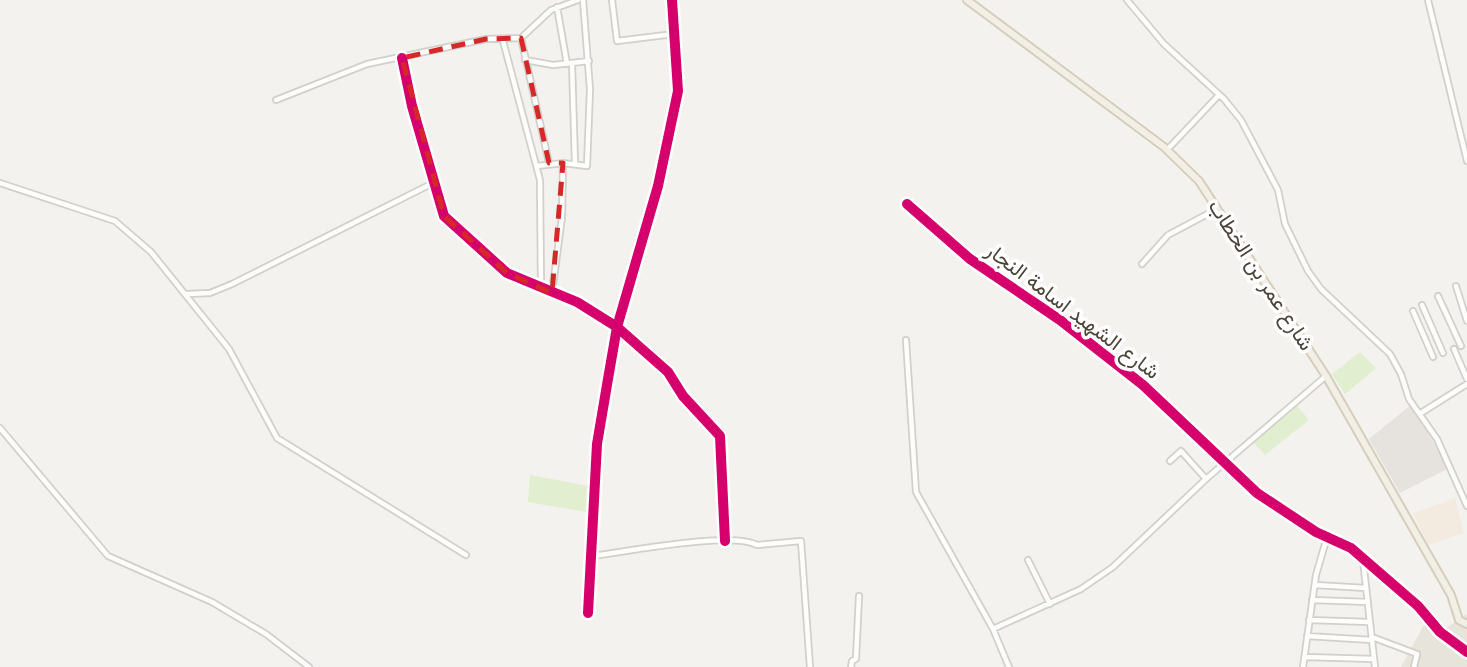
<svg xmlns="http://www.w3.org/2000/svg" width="1467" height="667" font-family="'DM Sans',Vazirmatn,sans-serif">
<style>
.residential{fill:#e7e4dc}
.commercial{fill:#f3ebdf}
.industrial{fill:#e6e2de}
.green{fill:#e1eecf}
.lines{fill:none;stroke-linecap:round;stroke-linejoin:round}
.minor-casing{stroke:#d2d0cb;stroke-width:8}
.major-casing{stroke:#d6cebb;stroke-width:10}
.minor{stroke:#fdfdfc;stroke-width:4.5}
.major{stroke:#f2efe6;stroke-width:6}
.cycleway-casing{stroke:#fff;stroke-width:15}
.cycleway{stroke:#d6006c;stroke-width:10}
.marked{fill:none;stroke:#d62828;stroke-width:5;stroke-dasharray:14 9;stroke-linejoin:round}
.labels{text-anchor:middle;stroke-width:7;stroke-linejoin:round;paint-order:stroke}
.street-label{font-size:21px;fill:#4b4439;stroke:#fff}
</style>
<rect width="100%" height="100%" fill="#f4f2ee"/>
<path class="residential" d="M 1467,614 L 1467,667 L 1401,667 L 1425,623 L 1440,632 Z"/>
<path class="commercial" d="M 1455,498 L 1464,533 L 1428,545 L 1413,513 Z"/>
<path class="industrial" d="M 1411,405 L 1449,468 L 1400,493 L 1369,439 Z"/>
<path class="green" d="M 1360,352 L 1376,368 L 1345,394 L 1332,374 Z
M 1297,406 L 1309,420 L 1265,455 L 1253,442 Z
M 530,475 L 594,487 L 592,513 L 528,502 Z"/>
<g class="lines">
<g class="minor-casing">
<path id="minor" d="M 612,0 L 617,41 L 674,34
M 1127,0 L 1164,44 L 1224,99 L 1241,120 L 1278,190 L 1285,224 L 1308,271 L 1321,289 L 1390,354 L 1401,374 L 1409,399 L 1437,439 L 1467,506
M 1428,0 L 1467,161
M 557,7 L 567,64
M 521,38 L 549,163
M 503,41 L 540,180 L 541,288
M 402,58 L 412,106 L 444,216 L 507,273 L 577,302 L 617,327 L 668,372 L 683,396 L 720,436 L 725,541
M 525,60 L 553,65 L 589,61
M 572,63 L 575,164
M 276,100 L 367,64 L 486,39 L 521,38 L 551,10 L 578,0
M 1167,150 L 1218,96
M 537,166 L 563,163 L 587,166 L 590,89 L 583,0
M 0,183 L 115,221 L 151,252 L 229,349 L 277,438 L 466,555
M 907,204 L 970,259 L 1060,320 L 1143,385 L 1257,493 L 1316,532 L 1351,548 L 1418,606 L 1440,632 L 1467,652
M 1142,264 L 1168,235 L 1217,209
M 1456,286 L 1467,321
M 552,293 L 562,217 L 563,163
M 187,294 L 210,293 L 232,284 L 433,183
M 1438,296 L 1461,346
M 1422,305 L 1443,353
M 1413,311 L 1433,357
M 906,340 L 916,492 L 993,629 L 1009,667
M 1454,349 L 1467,379
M 1421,413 L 1467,384
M 0,428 L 108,556 L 212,602 L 266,634 L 309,667
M 1170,461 L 1181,451 L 1206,479
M 592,556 C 626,552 731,531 757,545 L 801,541 L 810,667
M 1028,560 L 1050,604
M 1363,560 L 1375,667
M 1315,585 L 1366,588
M 1312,600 L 1368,602
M 588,613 L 597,444 L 608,379 L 617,327 L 658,186 L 678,91 L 672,0
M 1309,620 L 1370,622
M 993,629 L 1081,589 L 1113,567 L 1206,479 L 1326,376
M 1307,636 L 1372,640
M 1372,637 L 1417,654 L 1414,667
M 1305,657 L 1374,659
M 851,667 L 852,661 L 856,659 L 859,596
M 1303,667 L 1316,575 L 1327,537"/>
</g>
<g class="major-casing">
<path id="major" d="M 967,0 L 1164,147 L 1199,181 L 1326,376 L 1451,595 L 1459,620 L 1467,624"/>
</g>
<use href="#minor" class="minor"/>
<use href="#major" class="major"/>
<g class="cycleway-casing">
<path id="cycleway" d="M 402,58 L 412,106 L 444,216 L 507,273 L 577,302 L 617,327 L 668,372 L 683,396 L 720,436 L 725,541
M 907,204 L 970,259 L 1060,320 L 1143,385 L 1257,493 L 1316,532 L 1351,548 L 1418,606 L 1440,632 L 1467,652
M 588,613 L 597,444 L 608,379 L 617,327 L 658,186 L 678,91 L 672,0"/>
</g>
<use href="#cycleway" class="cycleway"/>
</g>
<path class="marked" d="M 521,38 L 549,163 L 563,163 L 552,293 L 507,273 L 444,216 L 402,58 L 486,39 Z"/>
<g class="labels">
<g class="street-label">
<text transform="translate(1261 275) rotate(57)" y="7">شارع عمر بن الخطاب</text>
<text transform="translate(1073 311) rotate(37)" y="7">شارع الشهيد اسامة النجار</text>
</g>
</g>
</svg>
